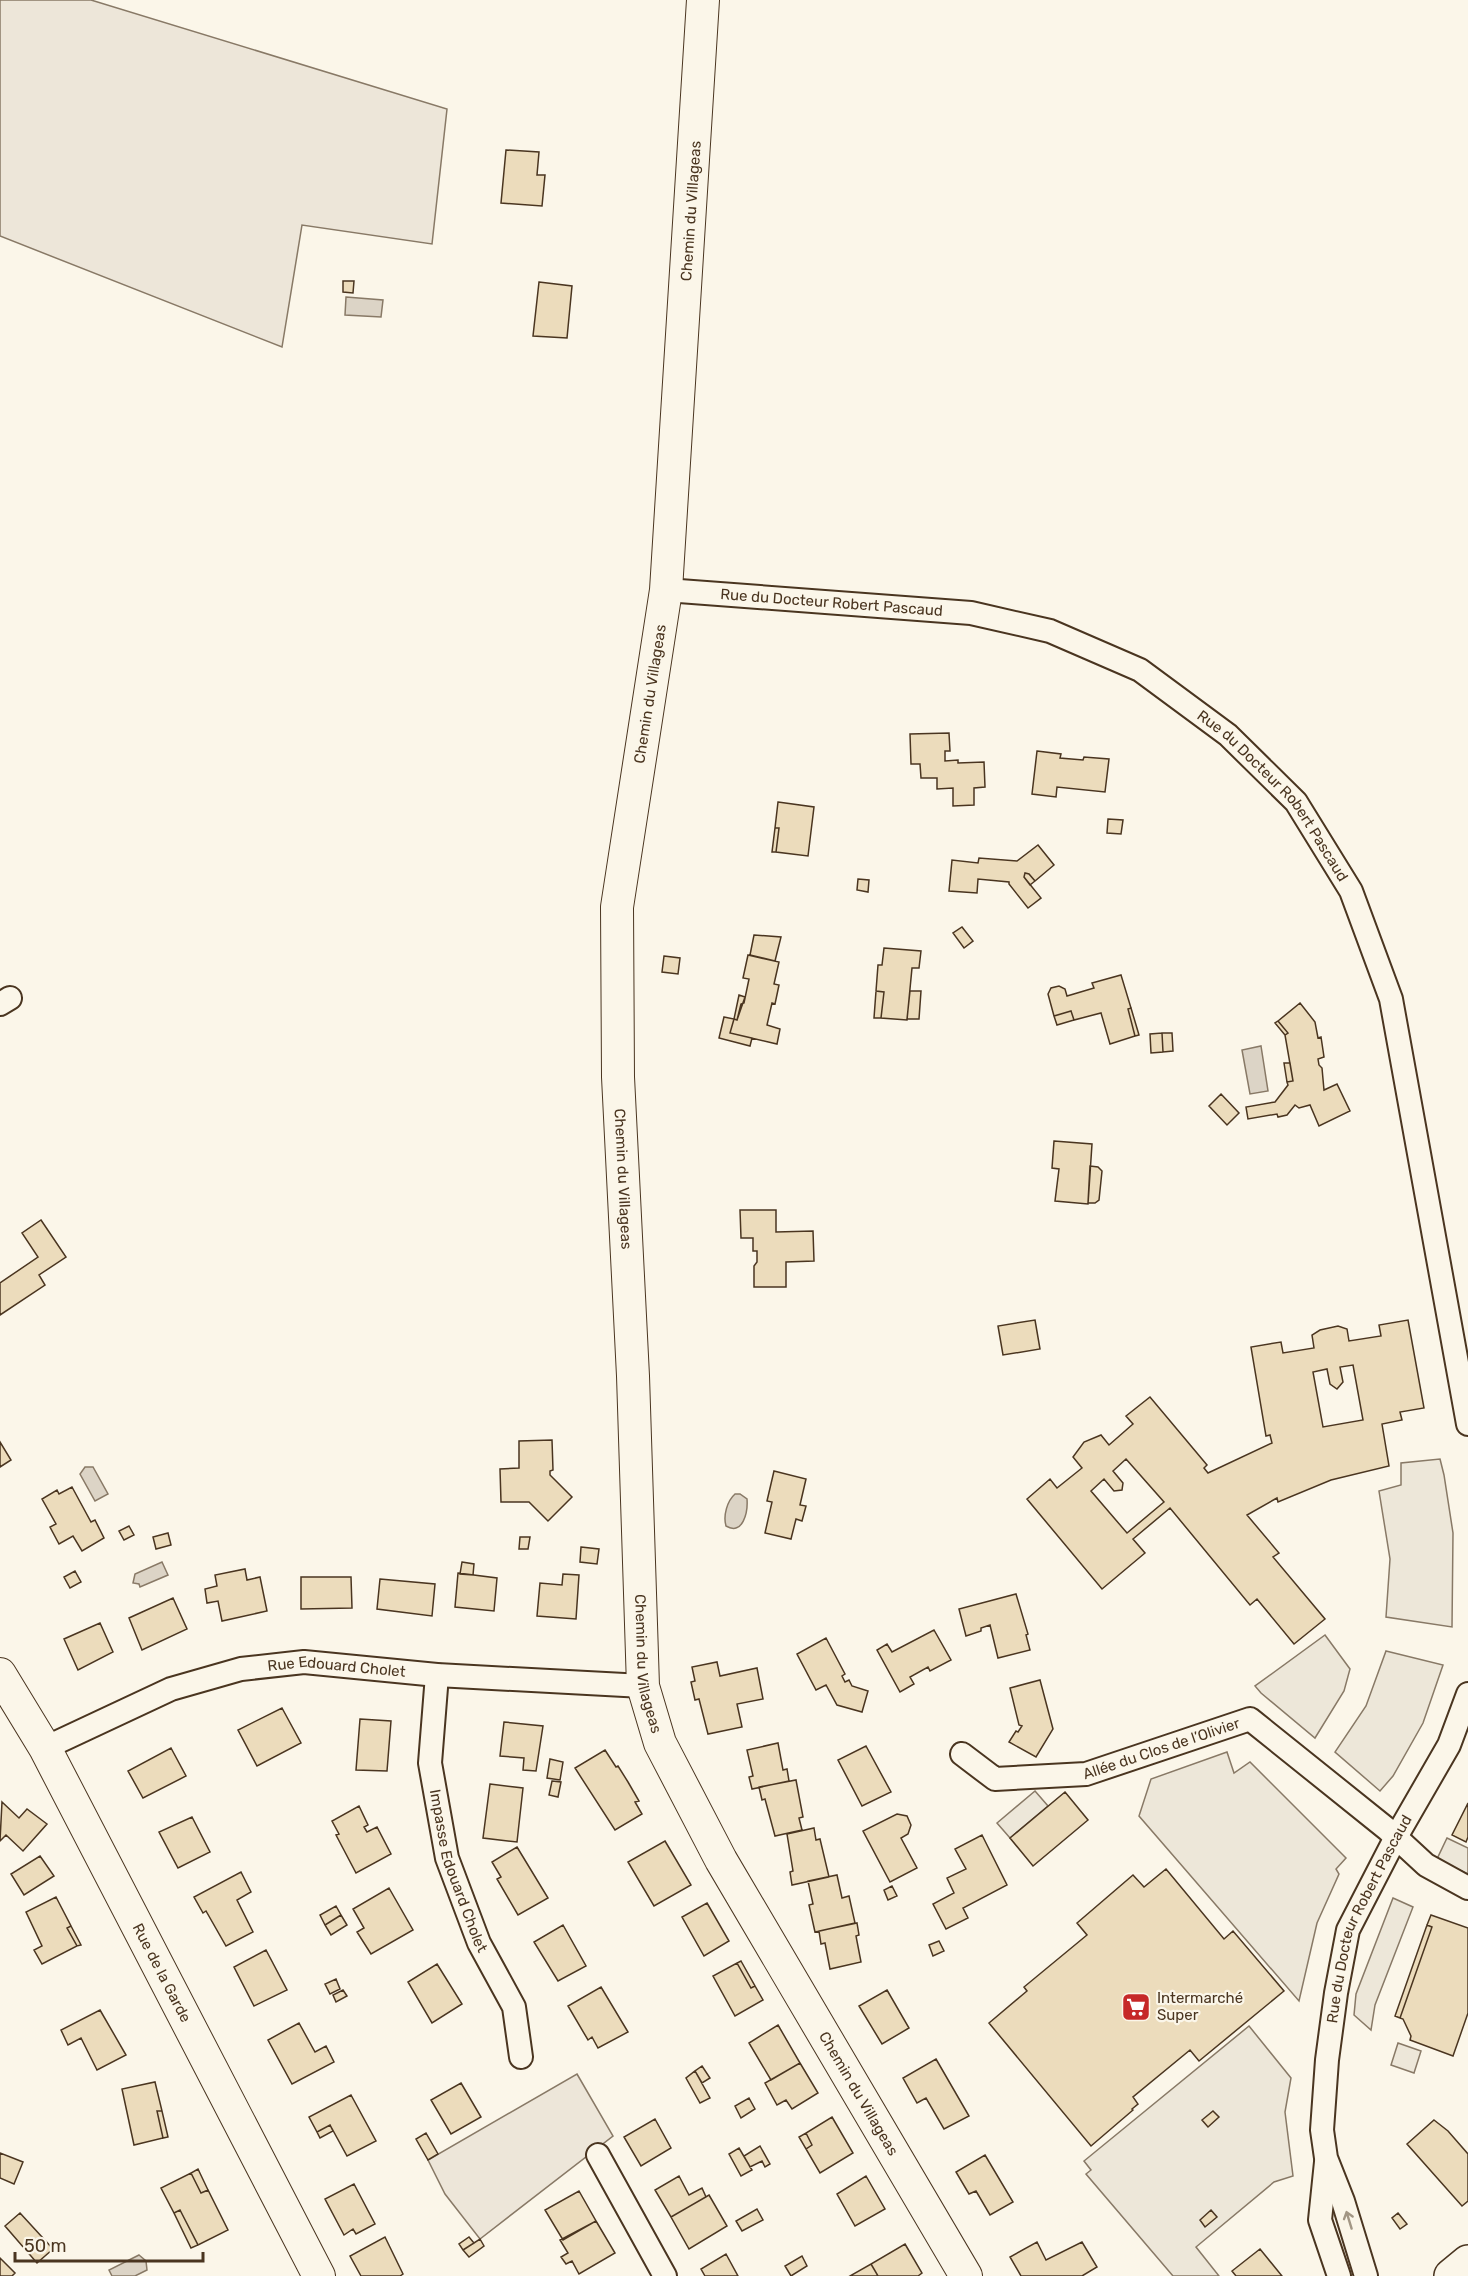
<svg xmlns="http://www.w3.org/2000/svg" width="1468" height="2276" font-family="Rubik,sans-serif">
<style>
.green{fill:#ede6d9;stroke:#887966;stroke-width:1.5}
.parking{fill:#ede7d9;stroke:#887966;stroke-width:1.5}
.water{fill:#dcd4c6;stroke:#887966;stroke-width:1.5}
.building{fill:#ecdcbc;stroke:#4a3520;stroke-width:1.5;fill-rule:evenodd}
.lines{fill:none;stroke-linecap:round;stroke-linejoin:round}
.street-casing{stroke:#4a3520;stroke-width:26}
.secondary-casing{stroke:#4a3520;stroke-width:34}
.primary-casing{stroke:#4a3520;stroke-width:36}
.street{stroke:#fbf6e9;stroke-width:22}
.secondary{stroke:#fbf6e9;stroke-width:32}
.primary{stroke:#fbf6e9;stroke-width:33}
.oneway{stroke:#a29684}
.labels{text-anchor:middle;stroke-width:4.5;stroke-linejoin:round;paint-order:stroke}
.street-label{font-size:15px;fill:#4a3520;stroke:#fbf6e9}
.poi-label{font-size:15px;fill:#4a3520;stroke:#fbf6e9;text-anchor:start}
</style>
<rect width="100%" height="100%" fill="#fbf6e9"/>
<path class="green" d="M 0,0 L 91,0 L 447,109 L 432,244 L 302,225 L 282,347 L 0,236 Z
M 577,2074 L 613,2136 L 480,2239 L 445,2194 L 428,2160 Z"/>
<path class="parking" d="M 1440,1459 L 1444,1475 L 1453,1533 L 1452,1627 L 1386,1617 L 1390,1559 L 1379,1491 L 1401,1485 L 1401,1463 Z
M 1325,1635 L 1350,1669 L 1344,1691 L 1315,1738 L 1261,1693 L 1255,1686 Z
M 1386,1651 L 1443,1665 L 1423,1723 L 1393,1776 L 1380,1791 L 1335,1752 L 1366,1706 Z
M 1227,1752 L 1234,1773 L 1250,1762 L 1346,1858 L 1336,1869 L 1339,1874 L 1317,1923 L 1299,2001 L 1139,1816 L 1151,1779 Z
M 1035,1791 L 1048,1806 L 1010,1838 L 997,1823 Z
M 1447,1838 L 1468,1848 L 1468,1874 L 1437,1859 Z
M 1393,1898 L 1413,1907 L 1375,2005 L 1371,2030 L 1354,2015 L 1356,1994 Z
M 1249,2026 L 1291,2078 L 1285,2112 L 1293,2176 L 1274,2182 L 1196,2247 L 1219,2276 L 1173,2276 L 1086,2174 L 1091,2170 L 1084,2161 Z
M 1398,2043 L 1421,2051 L 1414,2073 L 1391,2065 Z"/>
<path class="water" d="M 346,297 L 383,300 L 381,317 L 345,315 Z
M 1261,1046 L 1268,1091 L 1250,1094 L 1242,1050 Z
M 85,1467 L 93,1467 L 108,1494 L 95,1501 L 80,1474 Z
M 735,1494 L 740,1494 L 747,1499 C 748,1512 743,1536 726,1526 C 723,1516 727,1501 735,1494 Z
M 162,1562 L 168,1575 L 140,1587 L 139,1584 L 133,1583 L 135,1574 Z
M 139,2255 L 146,2261 L 147,2270 L 135,2276 L 112,2276 L 109,2270 Z"/>
<path class="building" d="M 506,150 L 539,152 L 537,175 L 545,175 L 542,206 L 501,203 Z
M 343,281 L 354,281 L 353,293 L 343,292 Z
M 539,282 L 572,286 L 567,338 L 533,336 Z
M 949,733 L 950,751 L 945,751 L 945,761 L 958,760 L 958,763 L 984,762 L 985,787 L 974,788 L 974,805 L 953,806 L 953,788 L 937,789 L 937,778 L 921,778 L 920,764 L 911,764 L 910,734 Z
M 1037,751 L 1061,754 L 1060,758 L 1083,760 L 1084,757 L 1109,759 L 1105,792 L 1057,787 L 1056,797 L 1032,794 Z
M 778,802 L 814,807 L 808,856 L 776,852 L 779,828 L 775,828 Z
M 1108,819 L 1123,820 L 1121,834 L 1107,833 Z
M 775,828 L 779,828 L 776,852 L 772,852 Z
M 1038,845 L 1054,865 L 1035,881 L 1029,874 L 1025,873 L 1024,877 L 1041,898 L 1028,908 L 1009,884 L 1009,882 L 978,879 L 977,893 L 949,891 L 952,860 L 978,863 L 979,858 L 1017,861 Z
M 1025,873 L 1029,874 L 1035,881 L 1030,885 L 1024,877 Z
M 858,879 L 869,880 L 868,892 L 857,890 Z
M 962,927 L 973,941 L 964,948 L 953,933 Z
M 754,935 L 781,937 L 775,961 L 750,955 Z
M 884,948 L 921,951 L 919,968 L 912,968 L 907,1020 L 881,1018 L 884,992 L 876,991 L 878,965 L 882,965 Z
M 748,955 L 779,962 L 774,984 L 779,985 L 775,1004 L 772,1003 L 767,1025 L 780,1029 L 777,1044 L 730,1033 L 734,1019 L 737,1020 L 741,1004 L 744,1003 L 749,979 L 743,978 Z
M 664,956 L 680,958 L 678,974 L 662,972 Z
M 1121,975 L 1131,1008 L 1128,1009 L 1135,1036 L 1110,1044 L 1101,1013 L 1074,1020 L 1071,1011 L 1054,1016 L 1048,994 L 1051,988 L 1059,986 L 1065,989 L 1067,996 L 1094,988 L 1092,983 Z
M 876,991 L 884,992 L 881,1018 L 874,1018 Z
M 910,991 L 921,991 L 919,1019 L 907,1019 Z
M 739,995 L 745,997 L 737,1020 L 734,1019 Z
M 1300,1003 L 1315,1022 L 1318,1038 L 1321,1037 L 1324,1057 L 1318,1059 L 1319,1065 L 1322,1068 L 1324,1090 L 1337,1084 L 1350,1111 L 1319,1126 L 1310,1105 L 1299,1108 L 1295,1105 L 1287,1115 L 1278,1117 L 1277,1114 L 1248,1119 L 1246,1107 L 1275,1102 L 1288,1085 L 1287,1082 L 1293,1081 L 1285,1035 L 1288,1033 L 1278,1021 Z
M 1131,1008 L 1139,1035 L 1135,1036 L 1128,1009 Z
M 1071,1011 L 1074,1020 L 1057,1025 L 1054,1016 Z
M 724,1017 L 734,1019 L 730,1033 L 752,1038 L 750,1046 L 719,1038 Z
M 1278,1021 L 1288,1033 L 1285,1035 L 1275,1023 Z
M 1162,1033 L 1172,1033 L 1173,1051 L 1163,1052 Z
M 1162,1033 L 1163,1052 L 1151,1053 L 1150,1034 Z
M 1284,1063 L 1290,1063 L 1293,1081 L 1287,1082 Z
M 1221,1094 L 1239,1113 L 1227,1125 L 1209,1106 Z
M 1054,1141 L 1092,1144 L 1088,1204 L 1055,1201 L 1059,1169 L 1052,1168 Z
M 1090,1166 L 1098,1167 L 1102,1171 L 1099,1200 L 1095,1203 L 1088,1203 Z
M 740,1210 L 776,1210 L 776,1232 L 813,1231 L 814,1261 L 786,1262 L 786,1287 L 754,1287 L 754,1266 L 757,1262 L 757,1251 L 753,1251 L 753,1238 L 741,1238 Z
M 41,1220 L 66,1257 L 39,1275 L 45,1285 L 0,1315 L 0,1283 L 38,1257 L 22,1233 Z
M 1035,1320 L 1040,1349 L 1003,1355 L 998,1326 Z
M 1408,1320 L 1424,1408 L 1400,1412 L 1402,1420 L 1382,1424 L 1389,1466 L 1331,1480 L 1278,1502 L 1277,1498 L 1247,1515 L 1279,1553 L 1273,1557 L 1325,1619 L 1294,1644 L 1257,1599 L 1250,1605 L 1170,1508 L 1133,1539 L 1145,1553 L 1102,1589 L 1027,1499 L 1050,1479 L 1057,1488 L 1082,1468 L 1073,1457 L 1084,1442 L 1101,1435 L 1109,1445 L 1133,1424 L 1126,1416 L 1150,1397 L 1207,1465 L 1204,1468 L 1208,1473 L 1272,1443 L 1270,1435 L 1266,1436 L 1251,1347 L 1281,1342 L 1283,1353 L 1314,1348 L 1312,1335 L 1320,1330 L 1338,1326 L 1347,1329 L 1349,1341 L 1381,1336 L 1379,1325 ZM 1353,1365 L 1363,1420 L 1323,1427 L 1313,1372 L 1327,1369 L 1330,1384 L 1337,1389 L 1343,1382 L 1340,1367 ZM 1126,1459 L 1164,1502 L 1127,1533 L 1091,1491 L 1104,1479 L 1114,1491 L 1122,1490 L 1123,1483 L 1113,1471 Z
M 552,1440 L 553,1470 L 550,1471 L 550,1475 L 572,1497 L 548,1521 L 529,1502 L 501,1502 L 500,1469 L 519,1468 L 519,1441 Z
M 0,1442 L 11,1460 L 0,1467 Z
M 774,1471 L 806,1479 L 800,1505 L 806,1506 L 802,1521 L 796,1519 L 791,1539 L 765,1533 L 772,1502 L 767,1501 Z
M 72,1487 L 91,1522 L 95,1520 L 104,1538 L 82,1551 L 73,1536 L 59,1544 L 50,1527 L 56,1524 L 42,1499 L 57,1490 L 59,1494 Z
M 129,1526 L 134,1535 L 124,1540 L 119,1531 Z
M 168,1533 L 171,1545 L 156,1549 L 153,1537 Z
M 520,1537 L 530,1537 L 528,1549 L 519,1549 Z
M 581,1547 L 599,1549 L 597,1564 L 580,1562 Z
M 462,1562 L 474,1564 L 473,1575 L 460,1574 Z
M 245,1569 L 247,1580 L 260,1577 L 267,1611 L 222,1621 L 218,1601 L 207,1603 L 205,1589 L 217,1586 L 215,1575 Z
M 75,1571 L 81,1582 L 70,1588 L 64,1577 Z
M 458,1573 L 497,1578 L 494,1611 L 455,1607 Z
M 563,1574 L 579,1575 L 576,1619 L 537,1616 L 540,1583 L 562,1585 Z
M 301,1577 L 351,1577 L 352,1608 L 301,1609 Z
M 380,1579 L 435,1584 L 432,1616 L 377,1609 Z
M 1016,1594 L 1028,1634 L 1026,1635 L 1030,1650 L 998,1658 L 990,1625 L 981,1628 L 981,1631 L 966,1636 L 959,1609 Z
M 173,1598 L 187,1629 L 142,1650 L 129,1618 Z
M 100,1623 L 113,1652 L 78,1670 L 64,1639 Z
M 934,1630 L 951,1660 L 930,1671 L 928,1667 L 910,1677 L 914,1684 L 900,1692 L 877,1650 L 887,1644 L 892,1652 Z
M 826,1638 L 845,1674 L 842,1676 L 845,1682 L 849,1680 L 852,1686 L 868,1691 L 862,1712 L 837,1705 L 826,1685 L 816,1690 L 797,1654 Z
M 717,1662 L 720,1676 L 757,1668 L 763,1699 L 737,1704 L 742,1727 L 708,1734 L 699,1699 L 695,1700 L 691,1682 L 695,1681 L 692,1667 Z
M 1040,1680 L 1053,1729 L 1036,1757 L 1009,1742 L 1016,1731 L 1018,1732 L 1022,1726 L 1019,1725 L 1010,1688 Z
M 282,1708 L 301,1743 L 257,1766 L 238,1730 Z
M 360,1719 L 391,1721 L 387,1771 L 356,1770 Z
M 504,1722 L 543,1726 L 536,1771 L 523,1770 L 524,1758 L 500,1756 Z
M 778,1743 L 783,1770 L 787,1769 L 789,1781 L 752,1789 L 749,1777 L 753,1776 L 747,1750 Z
M 866,1746 L 891,1792 L 862,1806 L 838,1760 Z
M 171,1748 L 186,1776 L 143,1798 L 128,1771 Z
M 605,1750 L 616,1767 L 618,1766 L 628,1782 L 639,1801 L 635,1802 L 642,1814 L 615,1830 L 575,1768 Z
M 550,1759 L 563,1762 L 560,1780 L 547,1778 Z
M 796,1780 L 803,1817 L 799,1818 L 802,1830 L 775,1836 L 765,1799 L 762,1800 L 759,1787 Z
M 552,1781 L 561,1782 L 558,1797 L 549,1795 Z
M 490,1784 L 523,1788 L 517,1842 L 483,1838 Z
M 1065,1792 L 1088,1820 L 1033,1866 L 1010,1838 Z
M 2,1802 L 19,1818 L 27,1809 L 47,1824 L 23,1851 L 6,1835 L 0,1841 Z
M 1468,1803 L 1468,1837 L 1466,1842 L 1452,1835 Z
M 359,1806 L 368,1825 L 364,1827 L 367,1832 L 377,1827 L 391,1854 L 356,1873 L 336,1835 L 339,1834 L 332,1821 Z
M 897,1814 L 907,1816 L 911,1825 L 908,1834 L 901,1838 L 917,1868 L 890,1882 L 863,1831 Z
M 192,1817 L 210,1852 L 178,1868 L 159,1832 Z
M 814,1828 L 816,1840 L 820,1839 L 829,1877 L 792,1885 L 790,1872 L 793,1871 L 787,1834 Z
M 982,1835 L 1007,1885 L 963,1908 L 968,1918 L 946,1929 L 933,1904 L 954,1893 L 947,1878 L 966,1869 L 955,1849 Z
M 665,1841 L 691,1885 L 654,1906 L 628,1862 Z
M 517,1847 L 548,1898 L 518,1915 L 497,1879 L 501,1877 L 492,1862 Z
M 40,1856 L 54,1876 L 24,1895 L 11,1874 Z
M 1166,1869 L 1224,1939 L 1233,1931 L 1284,1991 L 1199,2061 L 1190,2050 L 1133,2097 L 1138,2104 L 1132,2109 L 1133,2110 L 1091,2146 L 989,2023 L 1027,1991 L 1024,1987 L 1087,1935 L 1077,1923 L 1133,1875 L 1144,1887 Z
M 241,1872 L 251,1892 L 237,1900 L 253,1932 L 226,1946 L 206,1911 L 203,1913 L 194,1897 Z
M 837,1875 L 842,1898 L 849,1896 L 855,1923 L 815,1932 L 809,1905 L 813,1904 L 808,1881 Z
M 892,1886 L 897,1896 L 888,1900 L 884,1890 Z
M 389,1888 L 413,1930 L 371,1954 L 357,1932 L 364,1928 L 353,1909 Z
M 56,1897 L 71,1926 L 67,1928 L 77,1946 L 42,1964 L 34,1950 L 42,1946 L 26,1912 Z
M 707,1903 L 729,1941 L 704,1956 L 682,1917 Z
M 336,1906 L 341,1915 L 325,1925 L 320,1915 Z
M 341,1915 L 347,1925 L 331,1935 L 325,1925 Z
M 1431,1915 L 1468,1928 L 1468,2013 L 1453,2056 L 1410,2040 L 1411,2036 L 1403,2019 L 1400,2018 L 1432,1927 L 1427,1925 Z
M 857,1923 L 859,1935 L 856,1936 L 861,1962 L 830,1969 L 825,1943 L 821,1944 L 819,1931 Z
M 563,1925 L 586,1966 L 558,1981 L 534,1942 Z
M 1427,1925 L 1432,1927 L 1400,2018 L 1395,2016 Z
M 71,1926 L 81,1945 L 77,1946 L 67,1928 Z
M 939,1941 L 944,1951 L 933,1956 L 929,1945 Z
M 266,1950 L 287,1990 L 254,2006 L 234,1967 Z
M 741,1961 L 755,1986 L 751,1988 L 737,1963 Z
M 737,1963 L 751,1988 L 755,1986 L 763,2000 L 735,2016 L 713,1976 Z
M 437,1964 L 462,2004 L 432,2023 L 408,1982 Z
M 336,1979 L 340,1989 L 330,1994 L 325,1984 Z
M 601,1987 L 628,2032 L 598,2048 L 592,2037 L 588,2040 L 568,2006 Z
M 343,1990 L 347,1996 L 336,2002 L 333,1995 Z
M 887,1990 L 909,2028 L 882,2044 L 859,2006 Z
M 100,2010 L 126,2055 L 97,2070 L 81,2038 L 68,2045 L 61,2030 Z
M 299,2023 L 315,2052 L 326,2046 L 334,2062 L 292,2084 L 268,2040 Z
M 778,2025 L 800,2063 L 771,2080 L 749,2043 Z
M 936,2059 L 969,2116 L 944,2129 L 926,2098 L 917,2103 L 903,2078 Z
M 800,2063 L 818,2093 L 792,2109 L 786,2100 L 777,2105 L 765,2083 Z
M 702,2066 L 710,2078 L 702,2083 L 695,2071 Z
M 695,2071 L 710,2098 L 700,2103 L 686,2078 Z
M 155,2082 L 162,2111 L 157,2111 L 163,2138 L 134,2145 L 122,2089 Z
M 461,2083 L 481,2117 L 451,2134 L 431,2100 Z
M 351,2095 L 376,2141 L 347,2156 L 330,2125 L 317,2132 L 309,2117 Z
M 749,2098 L 755,2109 L 741,2118 L 735,2106 Z
M 157,2111 L 162,2111 L 168,2137 L 163,2138 Z
M 1213,2111 L 1219,2117 L 1208,2127 L 1202,2120 Z
M 832,2117 L 853,2153 L 820,2173 L 806,2149 L 812,2145 L 806,2133 Z
M 655,2119 L 671,2148 L 641,2166 L 624,2137 Z
M 1434,2120 L 1448,2131 L 1468,2154 L 1468,2201 L 1462,2206 L 1407,2144 Z
M 330,2125 L 333,2131 L 320,2138 L 317,2132 Z
M 426,2133 L 438,2154 L 428,2160 L 416,2139 Z
M 806,2133 L 812,2145 L 806,2149 L 799,2137 Z
M 760,2146 L 770,2164 L 765,2167 L 762,2161 L 750,2167 L 744,2156 Z
M 739,2148 L 752,2170 L 741,2176 L 729,2154 Z
M 0,2153 L 23,2162 L 14,2184 L 0,2178 Z
M 985,2155 L 1013,2202 L 990,2215 L 976,2191 L 969,2194 L 956,2172 Z
M 198,2169 L 208,2190 L 201,2193 L 191,2173 Z
M 191,2173 L 201,2193 L 208,2190 L 228,2230 L 198,2245 L 180,2210 L 174,2213 L 161,2188 Z
M 679,2176 L 689,2195 L 702,2188 L 706,2197 L 671,2217 L 655,2190 Z
M 866,2176 L 885,2209 L 855,2226 L 837,2194 Z
M 354,2184 L 375,2224 L 356,2234 L 353,2229 L 344,2235 L 325,2199 Z
M 579,2191 L 596,2221 L 563,2240 L 545,2210 Z
M 709,2195 L 727,2226 L 689,2249 L 671,2217 Z
M 757,2209 L 763,2220 L 742,2231 L 736,2221 Z
M 180,2210 L 198,2245 L 191,2248 L 174,2213 Z
M 1211,2210 L 1217,2217 L 1205,2227 L 1200,2220 Z
M 20,2213 L 53,2249 L 37,2263 L 5,2226 Z
M 1398,2213 L 1407,2224 L 1400,2229 L 1392,2218 Z
M 596,2221 L 615,2253 L 579,2274 L 572,2261 L 566,2264 L 561,2257 L 568,2253 L 560,2240 Z
M 385,2237 L 403,2274 L 400,2276 L 361,2276 L 350,2256 Z
M 469,2237 L 474,2243 L 463,2250 L 459,2244 Z
M 480,2239 L 484,2246 L 469,2257 L 463,2250 Z
M 1037,2242 L 1046,2260 L 1082,2242 L 1097,2267 L 1082,2276 L 1021,2276 L 1010,2257 Z
M 905,2244 L 922,2273 L 918,2276 L 878,2276 L 871,2264 Z
M 1260,2249 L 1282,2276 L 1236,2276 L 1232,2271 Z
M 726,2254 L 738,2276 L 705,2276 L 701,2269 Z
M 802,2256 L 807,2266 L 791,2276 L 785,2266 Z
M 0,2258 L 15,2273 L 12,2276 L 0,2276 Z
M 871,2264 L 878,2276 L 850,2276 Z"/>
<g class="lines">
<g class="street-casing">
<g id="street">
<path id="s1" d="M 666,590 L 971,613 L 1050,631 L 1140,670 L 1228,735 L 1296,802 L 1351,891 L 1391,999 L 1468,1424"/>
<path d="M 0,1004 L 10,998"/>
<path id="s2" d="M 437,1675 L 430,1763 L 447,1858 L 479,1943 L 514,2007 L 521,2057"/>
<path id="s3" d="M 45,1748 L 171,1689 L 241,1669 L 304,1662 L 437,1675 L 643,1686"/>
<path id="s4" d="M 962,1754 L 995,1779 L 1086,1774 L 1250,1719 L 1387,1829 L 1426,1865 L 1468,1888"/>
<path d="M 598,2155 L 665,2276"/>
<path d="M 1326,2162 L 1320,2220 L 1339,2276"/>
<path id="s5" d="M 1366,2276 L 1343,2201 L 1326,2158 L 1322,2130 L 1327,2060 L 1336,1993 L 1348,1930 L 1396,1837 L 1449,1745 L 1468,1694"/>
</g>
</g>
<g class="secondary-casing">
<g id="secondary">
<path id="s6" d="M 703,0 L 666,590 L 617,907 L 618,1077 L 633,1376 L 643,1686 L 660,1743 L 721,1860 L 966,2276"/>
<path id="s7" d="M 0,1674 L 45,1748 L 319,2276"/>
</g>
</g>
<g class="primary-casing">
<path id="primary" d="M 1451,2276 L 1468,2262"/>
</g>
<use href="#street" class="street"/>
<use href="#secondary" class="secondary"/>
<use href="#primary" class="primary"/>
</g>
<defs><path id="oneway-shaft" d="M-6 0H5M1.5-3L5.5 0L1.5 3" fill="none" stroke-width="1.6" stroke-linecap="round" stroke-linejoin="round" transform="scale(1.5)"/></defs>
<use class="oneway" href="#oneway-shaft" transform="translate(1349 2220) rotate(-107)"/>
<defs>
<g id="supermarket-square" transform="scale(1.5)"><rect x="-9" y="-9" width="18" height="18" rx="4" fill="#c62828" stroke="#fbf6e9"/><path d="M-6-5.5h2.5l.6 2H6L4.5 2H-2.5L-4.4-4H-6ZM-1.5 3.2a1.3 1.3 0 1 0 .1 0ZM3 3.2a1.3 1.3 0 1 0 .1 0Z" fill="#fff"/></g>
</defs>
<g fill-rule="evenodd">
<use href="#supermarket-square" x="1136" y="2007"/>
</g>
<g class="labels">
<g class="street-label">
<text transform="translate(691 211) rotate(-86)" y="5">Chemin du Villageas</text>
<text dy="5" stroke="none"><textPath href="#s1" startOffset="166">Rue du Docteur Robert Pascaud</textPath></text>
<text transform="translate(650 694) rotate(-81)" y="5">Chemin du Villageas</text>
<text dy="5" stroke="none"><textPath href="#s1" startOffset="670">Rue du Docteur Robert Pascaud</textPath></text>
<text dy="5" stroke="none"><textPath href="#s6" startOffset="1184">Chemin du Villageas</textPath></text>
<text dy="5" stroke="none"><textPath href="#s6" startOffset="1670">Chemin du Villageas</textPath></text>
<text dy="5" stroke="none"><textPath href="#s3" startOffset="308">Rue Edouard Cholet</textPath></text>
<text dy="5" stroke="none"><textPath href="#s4" startOffset="212">Allée du Clos de l’Olivier</textPath></text>
<text dy="5" stroke="none"><textPath href="#s2" startOffset="200">Impasse Edouard Cholet</textPath></text>
<text dy="5" stroke="none"><textPath href="#s5" startOffset="372">Rue du Docteur Robert Pascaud</textPath></text>
<text dy="5" stroke="none"><textPath href="#s7" startOffset="340">Rue de la Garde</textPath></text>
<text dy="5" stroke="none"><textPath href="#s6" startOffset="2154">Chemin du Villageas</textPath></text>
</g>
<g class="poi-label">
<text x="1157" y="2003">Intermarché<tspan x="1157" dy="17">Super</tspan></text>
</g>
</g>
<path d="M15 2252v9h188v-9" fill="none" stroke="#4a3520" stroke-width="3"/>
<text x="24" y="2252" font-size="18" fill="#4a3520" stroke="#fbf6e9" stroke-width="4.5" paint-order="stroke">50 m</text>
</svg>
